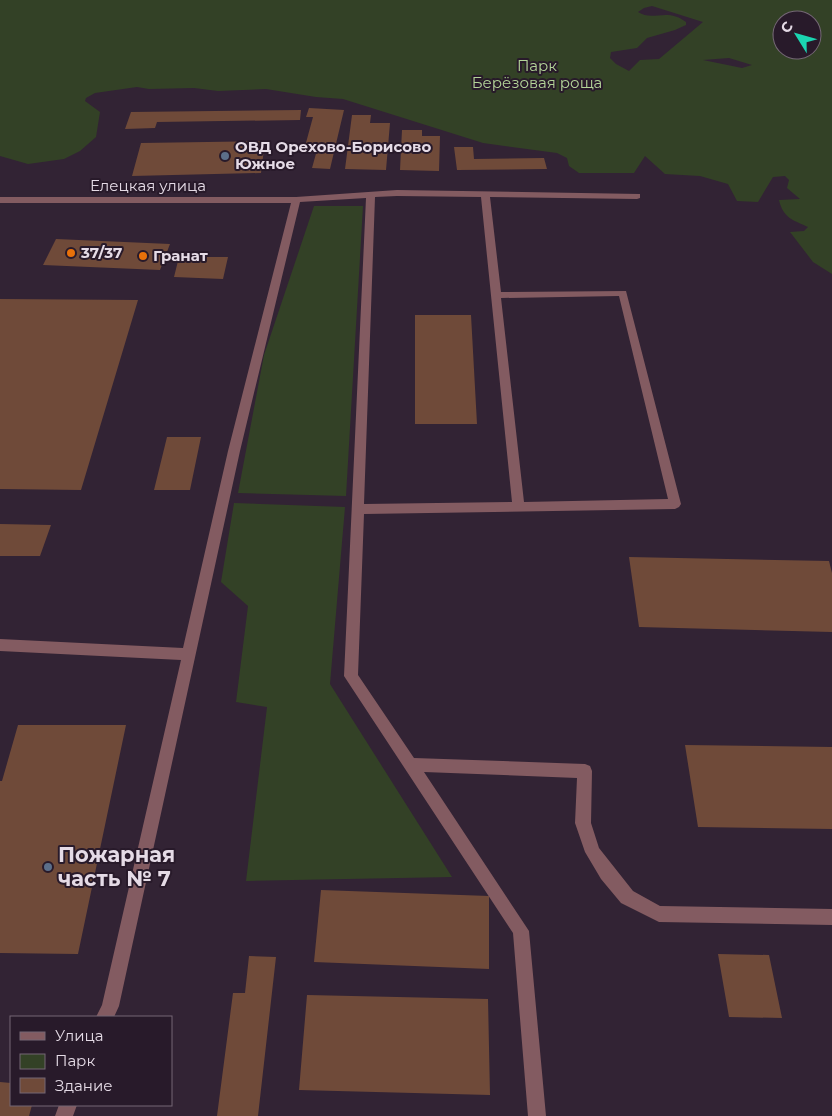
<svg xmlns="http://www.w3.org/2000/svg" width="832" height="1116" font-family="Montserrat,sans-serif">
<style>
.green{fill:#334126;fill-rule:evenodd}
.building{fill:#6f4a39}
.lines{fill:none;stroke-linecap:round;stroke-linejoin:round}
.minor{fill:#835b61;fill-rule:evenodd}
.service-dot{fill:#5c6f8a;stroke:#281a2a;stroke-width:2}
.food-dot{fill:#e8710a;stroke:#281a2a;stroke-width:2}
.labels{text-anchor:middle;stroke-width:4;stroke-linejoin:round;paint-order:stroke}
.far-park-label{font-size:15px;fill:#b3d498;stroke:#281a2a}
.far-poi-label{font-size:15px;font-weight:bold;fill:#e5dbe6;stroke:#281a2a;text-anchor:start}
.far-street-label{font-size:15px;fill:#e5dbe6;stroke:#281a2a}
.near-poi-label{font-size:21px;font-weight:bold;fill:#e5dbe6;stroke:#281a2a;text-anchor:start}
</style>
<rect width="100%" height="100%" fill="#322334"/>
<path class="green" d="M 0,0 L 832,0 L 832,274 L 813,262 L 790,232 L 804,231 L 808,227 C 793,220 783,218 779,200 L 800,199 L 787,188 L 789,180 L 785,176 L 773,177 L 758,202 L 737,201 L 728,184 L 700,176 L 665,174 L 645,156 L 634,173 L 579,173 L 569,166 L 567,158 L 557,153 L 483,143 L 343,99 L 316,97 L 266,89 L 218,91 L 194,88 L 149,89 L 137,87 L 95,93 L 86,98 L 85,101 L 100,112 L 96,137 L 80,151 L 64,159 L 28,164 L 0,156 ZM 652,6 L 703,22 L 659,59 L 640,60 L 629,71 L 616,64 L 610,58 L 611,52 L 637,48 L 647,38 L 675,30 L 686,25 L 686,22 C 667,7 653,22 638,12 L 644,8 ZM 782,20 L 812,20 L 812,50 L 782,50 ZM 729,58 L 752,65 L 742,68 L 703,60 Z
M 314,206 L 363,206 L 346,496 L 238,493 L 264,355 Z
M 234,503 L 345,507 L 330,684 L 452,877 L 246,881 L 267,707 L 236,702 L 248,606 L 221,582 Z"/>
<path class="building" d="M 309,108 L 344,110 L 330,169 L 312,168 L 317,150 L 304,150 L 313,117 L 306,117 Z
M 301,110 L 300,120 L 157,122 L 155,128 L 125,129 L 131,112 Z
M 352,115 L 371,115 L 370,123 L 390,123 L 386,170 L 345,169 Z
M 402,130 L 422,130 L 422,136 L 440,136 L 439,171 L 400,170 Z
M 265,141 L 261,173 L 132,176 L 141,143 Z
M 454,147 L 473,147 L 474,159 L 544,158 L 547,169 L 457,170 Z
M 56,239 L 170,244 L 160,270 L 43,265 Z
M 179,257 L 228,257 L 223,279 L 174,277 Z
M 0,299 L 138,300 L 81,490 L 0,489 Z
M 415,315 L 471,315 L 477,424 L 415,424 Z
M 167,437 L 201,437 L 190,490 L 154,490 Z
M 0,524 L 51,525 L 40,556 L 0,556 Z
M 629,557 L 829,561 L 832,573 L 832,632 L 639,627 Z
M 18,725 L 126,725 L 78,954 L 0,953 L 0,781 L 2,781 Z
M 685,745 L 832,747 L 832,829 L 698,827 Z
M 321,890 L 489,896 L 489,969 L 314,962 Z
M 718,954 L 769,955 L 782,1018 L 729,1017 Z
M 249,956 L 276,957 L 258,1116 L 217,1116 L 233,993 L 245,993 Z
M 307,995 L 488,999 L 490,1095 L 299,1090 Z
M 0,1082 L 11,1083 L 11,1105 L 32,1105 L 29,1116 L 0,1116 Z"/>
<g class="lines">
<path class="minor" d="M 397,190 L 640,194 L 640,198 L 637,199 L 490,197 L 501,292 L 626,291 L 681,504 L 679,507 L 675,509 L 364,514 L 358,675 L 414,758 L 585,764 L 590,766 L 592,771 L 591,823 L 599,848 L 633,891 L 660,906 L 832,909 L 832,925 L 659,922 L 621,903 L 601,879 L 585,852 L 575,823 L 577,778 L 424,772 L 529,931 L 546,1116 L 528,1116 L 513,933 L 344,676 L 366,198 L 300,202 L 240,451 L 119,1006 L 114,1017 L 96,1017 L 102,1005 L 181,660 L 0,651 L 0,639 L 183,648 L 228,451 L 291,203 L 0,203 L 0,197 L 296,197 ZM 397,196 L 481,197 L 512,502 L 364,504 L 375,197 ZM 619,296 L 668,499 L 524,502 L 501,298 Z
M 59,1105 L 77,1105 L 73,1116 L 55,1116 Z"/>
</g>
<g class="service-dot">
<circle cx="225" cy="156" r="5"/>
<circle cx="48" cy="867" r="5"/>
</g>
<g class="food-dot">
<circle cx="71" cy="253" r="5"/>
<circle cx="143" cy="256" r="5"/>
</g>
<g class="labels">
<g class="far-park-label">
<text x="537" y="71">Парк<tspan x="537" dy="17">Берёзовая роща</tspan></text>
</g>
<g class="far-poi-label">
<text x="235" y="152">ОВД Орехово-Борисово<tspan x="235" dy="17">Южное</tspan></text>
<text x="81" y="258">37/37</text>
<text x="153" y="261">Гранат</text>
</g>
<g class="far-street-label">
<text x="148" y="191">Елецкая улица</text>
</g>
<g class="near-poi-label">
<text x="58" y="862">Пожарная<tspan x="58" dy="24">часть № 7</tspan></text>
</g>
</g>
<rect x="10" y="1016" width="162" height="90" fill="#281a2a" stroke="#746775"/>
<rect x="20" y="1032" width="25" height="8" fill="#835b61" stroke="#746775"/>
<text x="55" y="1041" font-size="15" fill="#e5dbe6">Улица</text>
<rect x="20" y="1054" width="25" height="15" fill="#334126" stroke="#746775"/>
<text x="55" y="1066" font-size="15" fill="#e5dbe6">Парк</text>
<rect x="20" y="1078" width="25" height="15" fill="#6f4a39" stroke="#746775"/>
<text x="55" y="1091" font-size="15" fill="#e5dbe6">Здание</text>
<g transform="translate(797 35) rotate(307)"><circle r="24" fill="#281a2a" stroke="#746775"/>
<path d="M0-4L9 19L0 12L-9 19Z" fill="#1bd5b1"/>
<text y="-8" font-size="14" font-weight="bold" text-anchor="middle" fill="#e5dbe6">С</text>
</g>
</svg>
